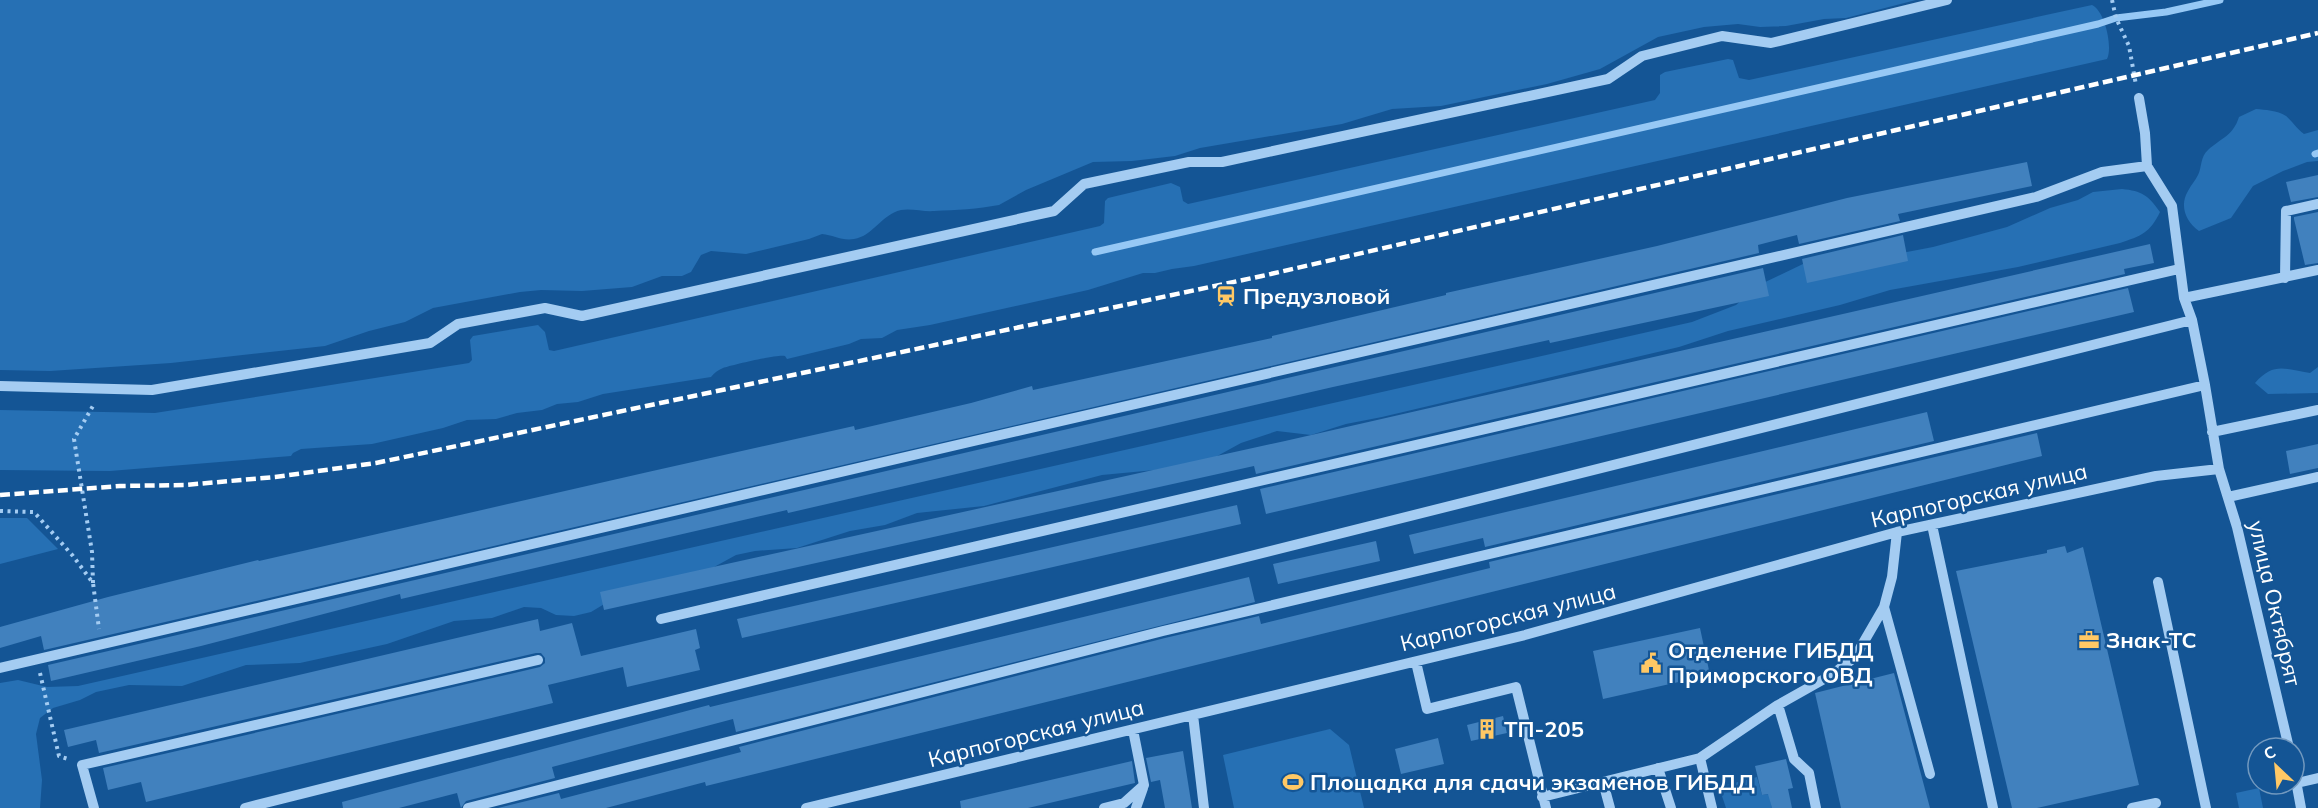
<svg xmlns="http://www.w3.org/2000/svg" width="2318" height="808" font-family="Mulish,sans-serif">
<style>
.green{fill:#2670b4}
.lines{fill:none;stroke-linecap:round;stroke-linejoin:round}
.stream{stroke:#96c8f5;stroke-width:7}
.building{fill:#4181be}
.path{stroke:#a4ccf2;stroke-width:4;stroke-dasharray:3 4.5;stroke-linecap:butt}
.minor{stroke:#a4ccf2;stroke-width:10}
.rail{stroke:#fff;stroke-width:4.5;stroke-dasharray:10 4.5;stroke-linecap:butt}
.labels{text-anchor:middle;stroke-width:5;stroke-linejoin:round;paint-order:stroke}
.poi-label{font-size:22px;font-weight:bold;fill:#fff;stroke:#145595;text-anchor:start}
.street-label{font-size:22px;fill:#fff;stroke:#145595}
</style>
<rect width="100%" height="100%" fill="#145595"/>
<path class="green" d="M 0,0 L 1916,0 L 1846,18 L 1824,19 L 1786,26 L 1760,27 L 1738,24 L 1704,27 L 1658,37 L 1600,69 L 1547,84 L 1441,106 L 1392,109 L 1342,124 L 1200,148 L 1175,156 L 1132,161 L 1093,162 L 1026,190 L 999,205 C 978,209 956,210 934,211 C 924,212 911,208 901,210 C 881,215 873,236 854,239 C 842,241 833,235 822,234 L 809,239 L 746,254 L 711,251 L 701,255 L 691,272 L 682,276 L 662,276 L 632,287 L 582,291 L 541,290 L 520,292 L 433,308 L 405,322 L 369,331 L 325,346 L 171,363 L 50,371 L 0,370 Z
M 2092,5 C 2105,11 2113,47 2107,59 L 1194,266 L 1172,269 L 1155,273 L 1143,273 L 1088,290 L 930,325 L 897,330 L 882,338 L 861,339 L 849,344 L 787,359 L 785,356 C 778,354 732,365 723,368 C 718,370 714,373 711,377 L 603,394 L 578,402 L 557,404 L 542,410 L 517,413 L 496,419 L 467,420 L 443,428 L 372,444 L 301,449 L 293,453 L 291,456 L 110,471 L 0,470 L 0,410 L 155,413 L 469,363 L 472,360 L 470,340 L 473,336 L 538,325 L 545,332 L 549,350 L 554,351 L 1100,226 L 1104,223 L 1105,201 L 1108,198 L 1171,183 L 1180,187 L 1183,201 L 1188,204 L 1655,100 L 1660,93 L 1660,75 L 1665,72 L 1728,59 L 1733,60 L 1739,78 L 1749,80 Z
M 2256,109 C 2265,110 2277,110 2286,116 C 2292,121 2297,129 2304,134 L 2318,130 L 2318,161 L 2307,162 L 2283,171 L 2253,186 L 2231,218 L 2199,231 C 2186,222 2179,206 2188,191 C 2191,185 2195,181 2198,175 C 2202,167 2200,157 2208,150 C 2221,138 2233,136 2239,117 Z
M 2122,189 C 2142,191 2148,195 2160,212 C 2150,233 2141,236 2120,243 L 2018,267 L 1890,290 L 1840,305 L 1728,331 L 1679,347 L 1382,417 L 1346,424 L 1311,435 L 1277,431 L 1241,443 L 1210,460 L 1176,468 L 1102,475 L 984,506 L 917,513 L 885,525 L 850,531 L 797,548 L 755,551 L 736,555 L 705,572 L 606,603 L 591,612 L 574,616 L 556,615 L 541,608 L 524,607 L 492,618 L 454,621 L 387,644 L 300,663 L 246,665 L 182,686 L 129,685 L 96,692 L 80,700 L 53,708 L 40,718 L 36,734 L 42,780 L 40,808 L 0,808 L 0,683 L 18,680 L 47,687 L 78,686 L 1692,322 L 1736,305 L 1759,285 L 1803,264 L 1886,256 L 1933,247 L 2007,227 L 2050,208 L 2078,200 L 2093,192 Z
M 2318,367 L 2318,393 L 2268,394 L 2255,383 C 2274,362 2284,369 2310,373 Z
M 0,518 L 27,518 L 58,549 L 0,564 Z
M 1330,729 L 1349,745 L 1364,808 L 1234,808 L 1223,755 Z
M 1757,777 L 1762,795 L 1769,794 L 1772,808 L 1726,808 L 1719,787 Z
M 2259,788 L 2263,808 L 2239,808 L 2236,793 Z"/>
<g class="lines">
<path class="stream" d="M 2315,154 L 2318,153
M 1095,252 L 2098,24 L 2116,18 L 2166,12 L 2220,0"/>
</g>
<path class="building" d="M 2027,162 L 2032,186 L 1898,214 L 1900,221 L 1799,244 L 1797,235 L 1758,245 L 1759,253 L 44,650 L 41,636 L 0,648 L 0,627 L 108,597 L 258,560 L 259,561 L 648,472 L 854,426 L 855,430 L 971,403 L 1032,386 L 1033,390 L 1272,338 L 1272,336 L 1446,295 L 1446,293 L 1657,246 L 1847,198 Z
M 2318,175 L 2318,197 L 2291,202 L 2286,182 Z
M 2318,212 L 2318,263 L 2305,265 L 2294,219 L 2294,217 Z
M 1903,235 L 1908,261 L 1807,283 L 1802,259 Z
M 2150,244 L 2154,263 L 2124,269 L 2125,274 L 1256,474 L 1254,466 L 604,610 L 600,592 L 1285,441 Z
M 1763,268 L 1769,296 L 1550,343 L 1549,340 L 1333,387 L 788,513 L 787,510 L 401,599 L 400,594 L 201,646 L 51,681 L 48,665 Z
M 2128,288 L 2134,312 L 1266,514 L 1260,489 Z
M 1927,412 L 1934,441 L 1485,547 L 1483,538 L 1414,554 L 1409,535 Z
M 2037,433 L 2042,456 L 706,786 L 705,782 L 606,808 L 498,808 L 559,793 L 561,799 L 741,752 L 739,747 L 1165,638 L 1259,616 L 1261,624 L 1490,568 L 1489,562 Z
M 2318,444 L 2318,468 L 2290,474 L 2286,451 Z
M 1237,505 L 1241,524 L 742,638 L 737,619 Z
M 1376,541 L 1380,561 L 1278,584 L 1273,564 Z
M 2065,546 L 2067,553 L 2083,547 L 2139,785 L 2037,808 L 2012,808 L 1956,571 L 2047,553 L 2047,550 Z
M 1249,577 L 1255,602 L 736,732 L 733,719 L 552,767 L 555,778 L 466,801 L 461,808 L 457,793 L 399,808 L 343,808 L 342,802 L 709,705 L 710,707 Z
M 538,619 L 540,631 L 572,623 L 581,656 L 696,629 L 700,648 L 695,650 L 700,670 L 627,687 L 623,667 L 548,685 L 553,703 L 146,802 L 141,782 L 108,790 L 103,768 L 540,667 L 545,663 L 545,658 L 541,653 L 536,653 L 99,753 L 96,740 L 68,747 L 64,730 Z
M 1700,628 L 1710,675 L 1603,699 L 1593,651 Z
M 1894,673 L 1930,808 L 1841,808 L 1815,693 Z
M 1503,716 L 1507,733 L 1471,741 L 1467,725 Z
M 1438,738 L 1444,764 L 1401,774 L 1395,749 Z
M 1183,751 L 1192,808 L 1165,808 L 1160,780 L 1151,782 L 1146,758 Z
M 1786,759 L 1793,788 L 1788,789 L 1792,808 L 1772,808 L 1768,794 L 1762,795 L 1755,766 Z
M 1132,761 L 1135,783 L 1028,808 L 961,808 L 960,801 Z"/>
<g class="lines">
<path class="path" d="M 2112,0 L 2116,18 L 2129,46 L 2136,85
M 0,511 L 34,512 L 73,556 L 93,583 L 99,629
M 93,583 L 92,552 L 74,439 L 94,404
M 40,673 L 59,756 L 68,759"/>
<path class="minor" d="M 2139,98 L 2145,133 L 2147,166 L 2172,206 L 2184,298 L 2192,320 L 2205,385 L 2219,469 L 2237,527 L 2289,748
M 2285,278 L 2286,211 L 2318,204
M 2184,298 L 2318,270
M 0,386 L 152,390 L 430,343 L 458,324 L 545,308 L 582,316 L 1054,211 L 1084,184 L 1189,162 L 1222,162 L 1608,79 L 1642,56 L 1722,36 L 1771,43 L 1947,0
M 2212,432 L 2318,410
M 2228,497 L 2318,477
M 1932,525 L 1993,808
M 2158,582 L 2206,808
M 1884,607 L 1930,774
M 661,619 L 2179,269
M 1416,662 L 1427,709 L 1516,687 L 1546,808
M 0,668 L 974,441 L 2036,197 L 2102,172 L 2147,166
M 1778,705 L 1794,759 L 1809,773 L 1816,808
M 1193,715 L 1204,808
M 1700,758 L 1712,808
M 1658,768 L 1671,808
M 2294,770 L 2301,808
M 1603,782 L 1610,808
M 2297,783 L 2318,778
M 1542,797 L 1700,758 L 1778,705 L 1833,674 L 1855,657 L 1884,607 L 1892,577 L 1897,532
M 94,808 L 82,765 L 538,660
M 245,808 L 2192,320
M 468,808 L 1163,631 L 2205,385
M 806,808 L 1525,635 L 1897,532 L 2156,476 L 2219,469
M 1104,808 L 1124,803 L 1144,785 L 1133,730
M 1136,808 L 1143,788
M 2132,808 L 2156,803"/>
<path class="rail" d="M 0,495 L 120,486 L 185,485 L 275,477 L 376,463 L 1262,276 L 2318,33"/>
</g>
<defs>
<g id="station-bare" transform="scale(1.62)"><path d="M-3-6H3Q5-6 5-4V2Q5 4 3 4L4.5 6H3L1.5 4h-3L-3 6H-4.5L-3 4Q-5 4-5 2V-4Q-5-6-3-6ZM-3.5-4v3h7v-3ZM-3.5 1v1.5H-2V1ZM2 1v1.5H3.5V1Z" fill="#ffc865" stroke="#145595" stroke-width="2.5" paint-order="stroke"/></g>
<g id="office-bare" transform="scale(1.62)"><path d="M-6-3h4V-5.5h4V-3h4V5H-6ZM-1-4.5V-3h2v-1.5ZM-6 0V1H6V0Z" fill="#ffc865" stroke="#145595" stroke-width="2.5" paint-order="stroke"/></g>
<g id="civic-bare" transform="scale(1.62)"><path d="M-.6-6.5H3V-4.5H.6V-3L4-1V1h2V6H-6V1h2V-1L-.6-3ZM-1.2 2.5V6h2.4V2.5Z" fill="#ffc865" stroke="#145595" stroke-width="2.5" paint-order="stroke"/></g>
<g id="building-bare" transform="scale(1.62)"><path d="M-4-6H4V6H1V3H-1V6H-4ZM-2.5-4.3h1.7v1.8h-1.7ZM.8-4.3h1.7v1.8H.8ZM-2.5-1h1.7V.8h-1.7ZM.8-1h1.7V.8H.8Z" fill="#ffc865" stroke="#145595" stroke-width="2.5" paint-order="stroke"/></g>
<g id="stadium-bare" transform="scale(1.62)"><path d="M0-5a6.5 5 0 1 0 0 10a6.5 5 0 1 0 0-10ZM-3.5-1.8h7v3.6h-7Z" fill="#ffc865" stroke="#145595" stroke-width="2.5" paint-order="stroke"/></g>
</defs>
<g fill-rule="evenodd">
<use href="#station-bare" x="1226" y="296"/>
<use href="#office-bare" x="2089" y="640"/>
<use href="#civic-bare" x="1651" y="663"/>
<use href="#building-bare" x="1487" y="729"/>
<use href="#stadium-bare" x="1293" y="782"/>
</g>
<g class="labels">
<g class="poi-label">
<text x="1243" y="304">Предузловой</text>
<text x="2106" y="648">Знак-ТС</text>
<text x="1668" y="658">Отделение ГИБДД<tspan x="1668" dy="25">Приморского ОВД</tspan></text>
<text x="1504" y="737">ТП-205</text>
<text x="1310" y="790">Площадка для сдачи экзаменов ГИБДД</text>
</g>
<g class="street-label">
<text transform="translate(1979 495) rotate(-13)" y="8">Карпогорская улица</text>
<text transform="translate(2275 603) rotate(77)" y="8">улица Октябрят</text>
<text transform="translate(1508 617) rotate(-14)" y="8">Карпогорская улица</text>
<text transform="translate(1036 733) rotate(-14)" y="8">Карпогорская улица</text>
</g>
</g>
<g transform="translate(2276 766) rotate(334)"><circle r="28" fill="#145595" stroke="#7299bf" stroke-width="1.5"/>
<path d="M0-4.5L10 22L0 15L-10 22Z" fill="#ffc865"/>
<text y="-9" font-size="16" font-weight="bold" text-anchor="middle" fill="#ffffff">С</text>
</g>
</svg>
